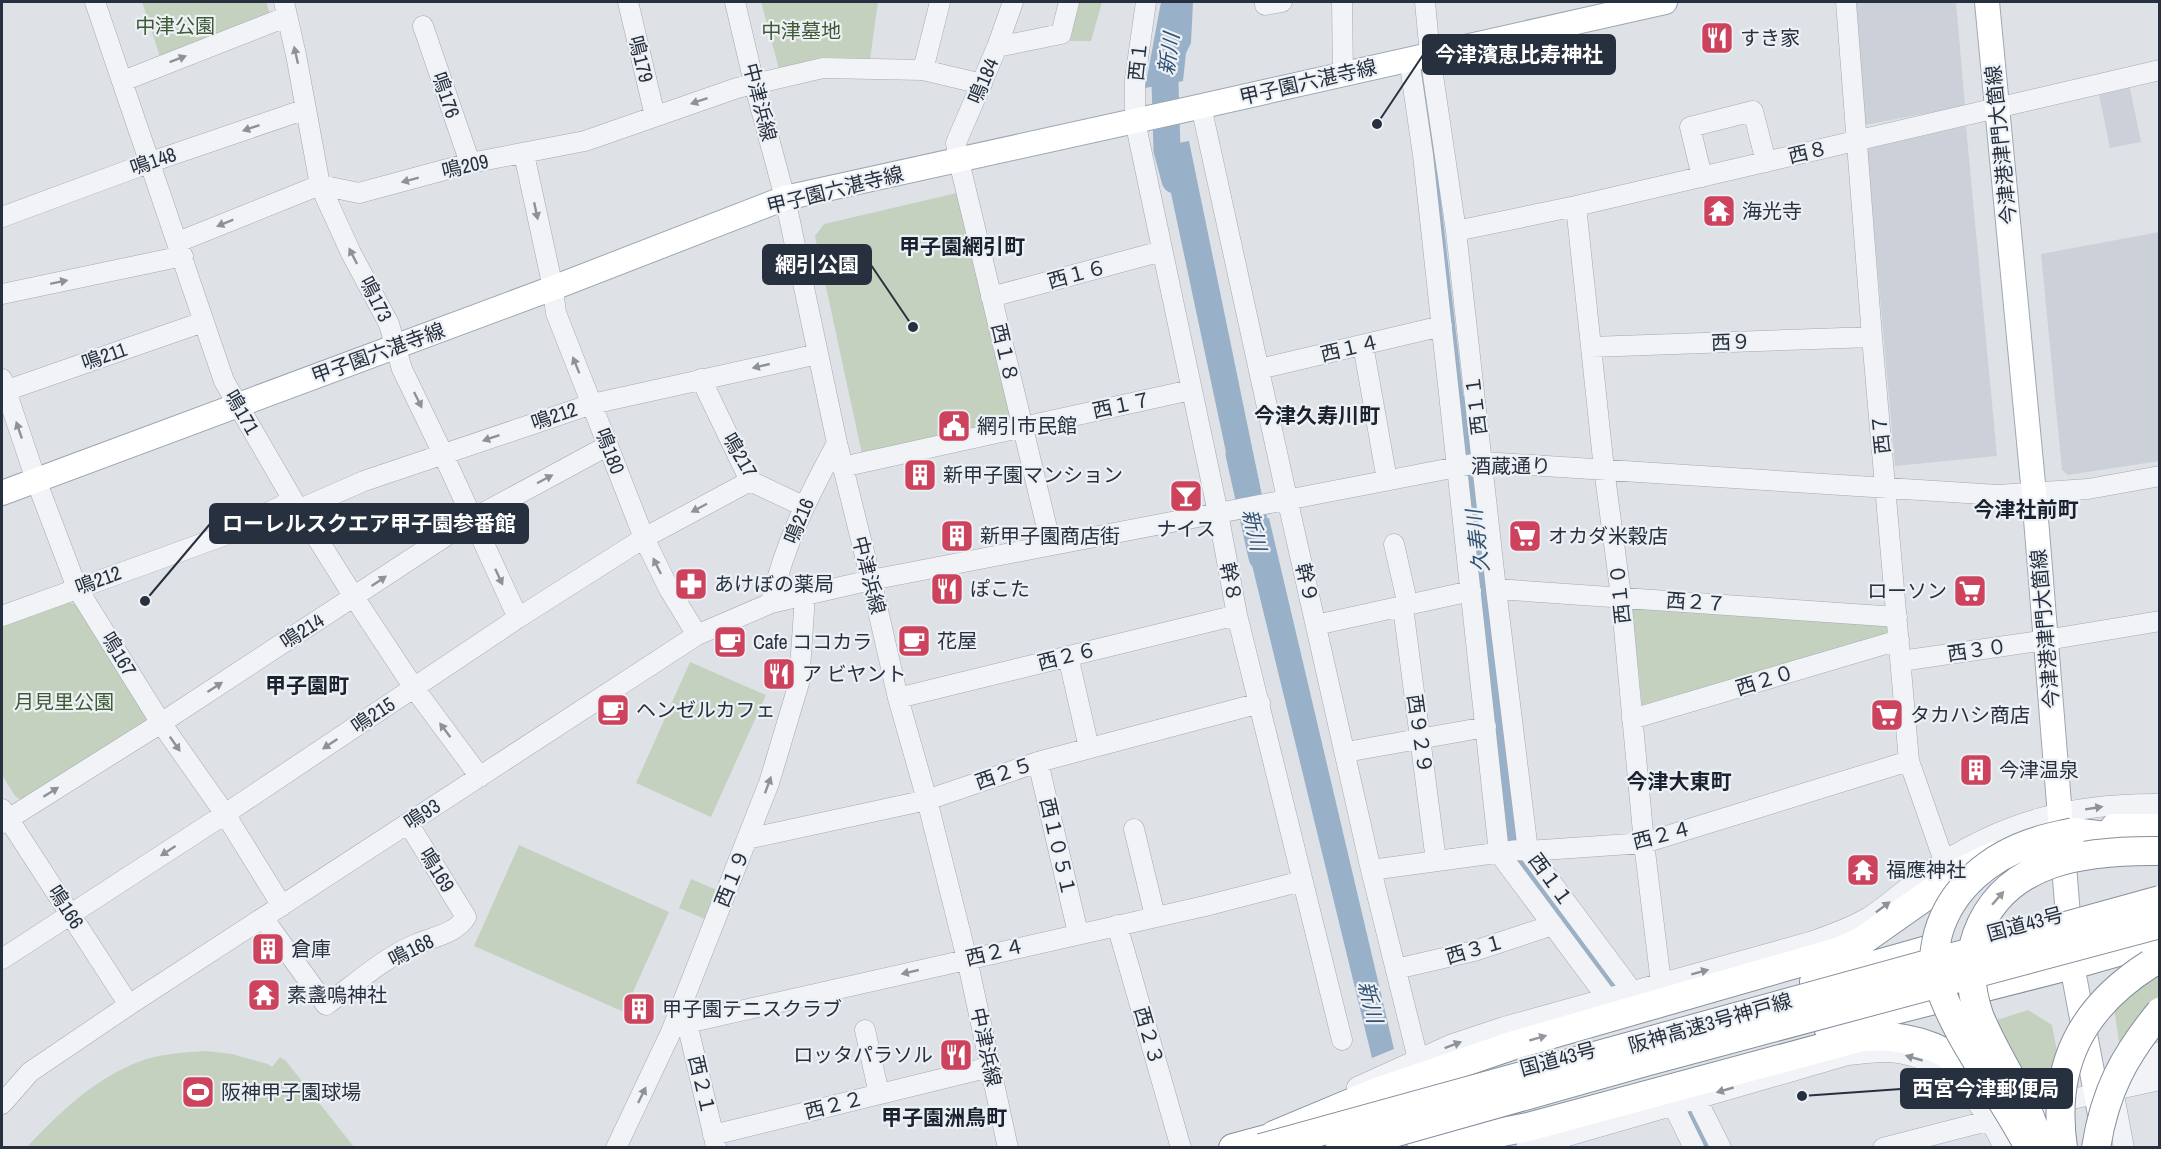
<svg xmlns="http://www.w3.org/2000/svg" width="2161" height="1149" font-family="'Archivo Narrow','Noto Sans JP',sans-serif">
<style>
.built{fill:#ccd1d9}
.green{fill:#c4d1bf}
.water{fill:#99b1c8}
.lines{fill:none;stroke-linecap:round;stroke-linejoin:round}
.river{stroke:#99b1c8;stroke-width:27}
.minor-casing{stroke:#a3a9b1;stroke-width:21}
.major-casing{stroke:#9da7b3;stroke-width:26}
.highway-casing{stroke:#85909e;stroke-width:30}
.minor{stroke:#f1f3f6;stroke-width:20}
.major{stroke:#fff;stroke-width:24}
.highway{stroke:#fff;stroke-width:28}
.highway-bridge-casing{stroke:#85909e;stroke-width:30;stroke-linecap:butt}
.highway-bridge{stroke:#fff;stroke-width:28}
.oneway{fill:#8c929a}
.oneway2{fill:#93989e}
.labels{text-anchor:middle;stroke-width:4.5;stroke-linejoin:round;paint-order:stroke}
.park-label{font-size:20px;fill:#3d5a35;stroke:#edf1f5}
.poi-label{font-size:20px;fill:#27303e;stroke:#edf1f5;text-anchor:start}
.street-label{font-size:20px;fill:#27303e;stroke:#edf1f5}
.water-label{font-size:21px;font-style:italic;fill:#325172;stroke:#edf1f5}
.neighbourhood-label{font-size:21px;font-weight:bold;fill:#1a222f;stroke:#edf1f5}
.leader{fill:none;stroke:#27303e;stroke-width:2}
.callout-dot{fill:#27303e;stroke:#edf1f5;stroke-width:2}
.callout{fill:#27303e;stroke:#27303e;stroke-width:2}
.callout-label{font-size:21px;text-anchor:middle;font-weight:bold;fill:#fff}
</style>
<rect width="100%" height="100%" fill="#dee2e7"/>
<path class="built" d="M 1856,2 L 1956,2 L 1965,106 L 1865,125 Z
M 2130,88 L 2141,142 L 2110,148 L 2099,95 Z
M 1966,126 L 1997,456 L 1895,466 L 1867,149 Z
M 2159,232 L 2159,461 L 2068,475 L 2062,470 L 2041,254 Z"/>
<path class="green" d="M 142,2 L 266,2 L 271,17 L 160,57 Z
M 761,2 L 878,2 L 870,59 L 822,57 L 779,69 Z
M 1078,2 L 1102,2 L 1091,41 L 1070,41 Z
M 957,193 L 1013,419 L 1007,423 L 862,454 L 815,236 L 824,224 Z
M 67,601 L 76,605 L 148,714 L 147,723 L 24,802 L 15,796 L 2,775 L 2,626 Z
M 1632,607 L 1887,621 L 1887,634 L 1642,705 Z
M 690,662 L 766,695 L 711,817 L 636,783 Z
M 519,845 L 669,912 L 624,1012 L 474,946 Z
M 691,879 L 717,890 L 705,919 L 679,908 Z
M 2159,974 L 2159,995 L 2120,1049 L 2114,1007 Z
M 2028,1010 L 2052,1025 L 2058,1057 L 2051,1097 L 2035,1101 L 2003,1044 L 1997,1020 Z
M 207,1051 L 232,1054 L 268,1064 L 272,1067 L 280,1057 L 286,1061 L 354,1147 L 27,1147 C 59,1113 93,1080 138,1062 C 158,1054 185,1052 207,1051 Z"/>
<path class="water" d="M 1161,2 L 1193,2 L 1191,43 L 1186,53 L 1183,81 L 1145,88 Z
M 1426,70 L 1469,445 L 1462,446 L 1418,71 Z
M 1189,141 L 1260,486 L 1234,490 L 1161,146 Z
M 1269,518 L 1394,1049 L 1372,1058 L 1242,524 Z"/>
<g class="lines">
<path class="river" d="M 1175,180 L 1167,150 L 1165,82 L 1177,2
M 1462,409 L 1516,861 L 1610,982
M 1239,454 L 1262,557
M 1694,1118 L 1706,1148"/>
<g class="minor-casing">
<path id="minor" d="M 95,2 L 224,381 L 293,500 L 354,597 L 414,688 L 480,777
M 284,2 L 296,55 L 320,185 L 351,253 L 389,324 L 402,369 L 443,454 L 518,618
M 628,2 L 655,116
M 735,2 L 754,83 L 785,198 L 837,443 L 871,580 L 898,698 L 927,800 L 967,959 L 1008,1148
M 1013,2 L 997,47 L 956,143 L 959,161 L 1051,545
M 1146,2 L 1135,79 L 1135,121 L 1218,513 L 1237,615 L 1342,1040
M 1265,2 L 1265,5 L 1282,2
M 1342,2 L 1343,74
M 1425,2 L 1430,55 L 1456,231 L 1496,589 L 1528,851 L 1632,991
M 1846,2 L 1872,337 L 1909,761 L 1944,861
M 423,26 L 470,163
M 997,47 L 1061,34 L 1069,2
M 1409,59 L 1423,155 L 1499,853 L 1607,998
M 923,70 L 940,2
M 123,81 L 286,17
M 1201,106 L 1287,498 L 1371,870 L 1418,1059
M 524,154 L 553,288 L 556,313 L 644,538 L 669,589 L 697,635
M 1702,177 L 1690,127 L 1753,111 L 1766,162
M 1576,206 L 1604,469 L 1621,596 L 1644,843 L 1661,983
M 2,217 L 151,162 L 306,109
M 1456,231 L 1576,206 L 2160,70
M 178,242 L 320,185 L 359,193 L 470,163 L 585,141 L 737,88 L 823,68 L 923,70 L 982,84
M 2,294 L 183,256
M 991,297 L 1162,251
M 1363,345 L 1387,480
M 1591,347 L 1872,337
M 1259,369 L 1442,326
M 2,379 L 36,480 L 77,588 L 161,723 L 225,814 L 282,906
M 701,379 L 750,481 L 803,506
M 5,391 L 203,322
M 842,467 L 1191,390
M 300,509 L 364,481 L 592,404 L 818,354
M 1394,544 L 1408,606
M 1496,589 L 1897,617
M 771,603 C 784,544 809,495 837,443
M 1403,607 L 1436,861
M 2,616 L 223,536 L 293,500
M 1316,625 L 1471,591
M 1068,656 L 1089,748
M 1901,661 L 2046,640 L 2160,621
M 898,698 L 1237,615
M 1632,719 L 1899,640
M 1346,752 L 1486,727
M 1038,762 L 1078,933
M 2,809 L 129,1005
M 2,823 L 161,723 L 472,519 L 607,446
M 1134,829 L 1155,916
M 747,839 L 927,800 L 1038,762 L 1260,703
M 1371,870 L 1518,850 L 1528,851 L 1644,843 L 1909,761
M 265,918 L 269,926 L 326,1005 C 354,985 382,959 414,945 C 432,937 456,934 466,917 L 408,823
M 1117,925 L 1181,1148
M 2,959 L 225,814 L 518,618 L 644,538 L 750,481
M 1396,969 L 1474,951 L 1553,925
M 687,1023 L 1205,906 L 1302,881
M 687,1023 L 716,1146
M 865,1030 L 879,1094
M 2137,1085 L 2149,1065 L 2160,1052
M 1357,1087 L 1450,1045 L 1504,1027 L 1810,942 C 1830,935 1851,928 1869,917 C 1891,903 1909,885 1931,870 C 2003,821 2073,803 2160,804
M 2113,1090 L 2124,1148
M 1696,1098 L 1721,1148
M 2,1104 L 30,1072 L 129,1005 L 697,635 L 771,603 L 871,580 L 1483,462 L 1998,495 L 2088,489 L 2160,476
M 1673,1105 L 1694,1148
M 713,1135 L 990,1067
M 616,1148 L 671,1032 L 769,783 L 799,683 L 805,596
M 1526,1148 L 1848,1055 C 1860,1054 1872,1052 1885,1052 C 1942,1053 1982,1099 2004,1148
M 1883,1148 L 2072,1099 L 2160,1080"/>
</g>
<g class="major-casing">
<path id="major" d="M 1987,2 L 2034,494 L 2072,965 L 2102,1125
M 2,493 L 553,288 L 785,198 L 1189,109 L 1665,2"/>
</g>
<g class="highway-casing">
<path id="highway" d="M 2114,828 L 2160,828
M 2073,832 L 2122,838 L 2155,851
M 1814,982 L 1931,949
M 1828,1027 L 2072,965 L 2160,940
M 1274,1135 L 1377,1092 L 1514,1045 L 1837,952 L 1862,941 L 1960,872 L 1993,856
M 1233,1148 L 1285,1134
M 1421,1148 L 1528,1127 L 1862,1037 C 1917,1033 1954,1050 1990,1091"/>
</g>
<use href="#minor" class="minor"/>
<use href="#major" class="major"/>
<use href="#highway" class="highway"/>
<g class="highway-bridge-casing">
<path id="highway-bridge" d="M 2025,1140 C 1996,1086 1953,1035 1936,975 C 1932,961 1935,947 1938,934 C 1951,887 1992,855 2037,841 C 2049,837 2061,835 2073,832
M 1261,1148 L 2160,900
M 1340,1148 L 1645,1062 L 2160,924
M 2040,1148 C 2029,1099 1997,1061 1979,1015 C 1970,989 1968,959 1977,934 C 2005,858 2089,850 2160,851
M 2063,1148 C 2051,1066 2081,1008 2150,964
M 2096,1148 C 2105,1091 2124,1056 2160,1012"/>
</g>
<use href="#highway-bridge" class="highway-bridge"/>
</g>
<defs><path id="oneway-solid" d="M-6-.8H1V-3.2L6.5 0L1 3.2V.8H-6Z" transform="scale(1.5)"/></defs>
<g class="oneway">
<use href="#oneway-solid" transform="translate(296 55) rotate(-103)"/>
<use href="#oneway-solid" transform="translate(178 59) rotate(-21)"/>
<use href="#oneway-solid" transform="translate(699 101) rotate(161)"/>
<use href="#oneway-solid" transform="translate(251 128) rotate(161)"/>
<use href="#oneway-solid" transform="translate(410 180) rotate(165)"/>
<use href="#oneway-solid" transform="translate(536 211) rotate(78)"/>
<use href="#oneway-solid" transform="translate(225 223) rotate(158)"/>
<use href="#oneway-solid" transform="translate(353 256) rotate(-117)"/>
<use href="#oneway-solid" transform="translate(59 282) rotate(-12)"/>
<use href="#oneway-solid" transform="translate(576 365) rotate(-112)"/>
<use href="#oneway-solid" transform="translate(761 366) rotate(167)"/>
<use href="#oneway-solid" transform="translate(418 400) rotate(64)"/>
<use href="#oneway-solid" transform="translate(19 430) rotate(-109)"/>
<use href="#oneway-solid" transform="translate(491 438) rotate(161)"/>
<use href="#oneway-solid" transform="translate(545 479) rotate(-28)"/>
<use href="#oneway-solid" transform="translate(699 508) rotate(152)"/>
<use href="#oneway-solid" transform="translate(657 566) rotate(-116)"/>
<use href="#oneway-solid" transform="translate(499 577) rotate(65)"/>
<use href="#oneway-solid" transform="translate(379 581) rotate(-34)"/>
<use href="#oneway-solid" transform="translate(215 687) rotate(-33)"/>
<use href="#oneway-solid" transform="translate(445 730) rotate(-127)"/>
<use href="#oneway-solid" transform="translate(175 744) rotate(55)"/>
<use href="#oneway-solid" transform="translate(330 744) rotate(146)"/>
<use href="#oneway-solid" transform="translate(768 785) rotate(-70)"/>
<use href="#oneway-solid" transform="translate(51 792) rotate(-32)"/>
<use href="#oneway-solid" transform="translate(2094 808) rotate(-9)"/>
<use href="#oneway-solid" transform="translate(168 851) rotate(147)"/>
<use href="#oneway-solid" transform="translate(1883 907) rotate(-37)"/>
<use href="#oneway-solid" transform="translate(910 972) rotate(167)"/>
<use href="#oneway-solid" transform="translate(1700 972) rotate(-15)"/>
<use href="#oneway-solid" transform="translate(1453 1045) rotate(-21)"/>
<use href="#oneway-solid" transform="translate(1914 1058) rotate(-164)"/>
<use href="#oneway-solid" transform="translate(1725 1090) rotate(164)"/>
<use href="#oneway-solid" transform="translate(642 1095) rotate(-64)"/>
</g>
<g class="oneway2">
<use href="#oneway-solid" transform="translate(1998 898) rotate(-49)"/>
<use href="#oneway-solid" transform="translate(1538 1038) rotate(-16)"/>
</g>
<defs>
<g id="restaurant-square" transform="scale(1.725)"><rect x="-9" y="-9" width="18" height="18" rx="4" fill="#cd435d" stroke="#edf1f5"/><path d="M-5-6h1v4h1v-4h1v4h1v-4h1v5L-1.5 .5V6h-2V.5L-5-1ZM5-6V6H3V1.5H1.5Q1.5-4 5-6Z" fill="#fff"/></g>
<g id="temple-square" transform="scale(1.725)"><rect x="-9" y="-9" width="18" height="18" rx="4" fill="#cd435d" stroke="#edf1f5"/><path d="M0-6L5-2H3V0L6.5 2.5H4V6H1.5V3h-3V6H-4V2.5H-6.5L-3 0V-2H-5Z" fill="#fff"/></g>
<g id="civic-square" transform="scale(1.725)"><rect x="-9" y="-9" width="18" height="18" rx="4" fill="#cd435d" stroke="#edf1f5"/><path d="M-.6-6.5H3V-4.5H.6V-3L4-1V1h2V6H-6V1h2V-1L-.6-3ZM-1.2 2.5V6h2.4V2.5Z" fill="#fff"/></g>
<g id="building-square" transform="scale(1.725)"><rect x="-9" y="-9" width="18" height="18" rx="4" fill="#cd435d" stroke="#edf1f5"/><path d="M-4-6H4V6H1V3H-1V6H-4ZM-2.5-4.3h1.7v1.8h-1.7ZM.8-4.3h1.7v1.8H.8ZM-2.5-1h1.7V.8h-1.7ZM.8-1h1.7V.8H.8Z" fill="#fff"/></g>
<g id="bar-square" transform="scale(1.725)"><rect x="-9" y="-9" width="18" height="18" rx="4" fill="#cd435d" stroke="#edf1f5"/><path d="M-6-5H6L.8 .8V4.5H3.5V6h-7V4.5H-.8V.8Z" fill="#fff"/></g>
<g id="supermarket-square" transform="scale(1.725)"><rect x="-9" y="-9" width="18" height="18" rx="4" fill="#cd435d" stroke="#edf1f5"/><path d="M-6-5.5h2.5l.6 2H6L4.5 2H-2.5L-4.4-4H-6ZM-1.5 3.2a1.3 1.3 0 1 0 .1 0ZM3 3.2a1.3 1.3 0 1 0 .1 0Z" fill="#fff"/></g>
<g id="pharmacy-square" transform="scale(1.725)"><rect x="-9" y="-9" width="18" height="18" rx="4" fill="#cd435d" stroke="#edf1f5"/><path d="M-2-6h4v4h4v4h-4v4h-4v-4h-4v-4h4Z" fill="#fff"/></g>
<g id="cafe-square" transform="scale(1.725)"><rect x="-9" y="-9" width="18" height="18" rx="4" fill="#cd435d" stroke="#edf1f5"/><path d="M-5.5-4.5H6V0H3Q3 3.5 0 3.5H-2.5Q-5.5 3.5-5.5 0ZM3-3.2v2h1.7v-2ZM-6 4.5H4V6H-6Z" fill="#fff"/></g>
<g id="stadium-square" transform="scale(1.725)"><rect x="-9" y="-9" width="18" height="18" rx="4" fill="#cd435d" stroke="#edf1f5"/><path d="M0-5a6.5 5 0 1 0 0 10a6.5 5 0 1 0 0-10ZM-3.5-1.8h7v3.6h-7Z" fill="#fff"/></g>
</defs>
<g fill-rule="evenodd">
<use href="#restaurant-square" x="1717" y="38"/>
<use href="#temple-square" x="1719" y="211"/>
<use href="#civic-square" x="954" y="426"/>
<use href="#building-square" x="920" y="475"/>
<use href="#bar-square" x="1186" y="496"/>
<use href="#building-square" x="957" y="536"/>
<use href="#supermarket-square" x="1525" y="536"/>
<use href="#pharmacy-square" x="691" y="584"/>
<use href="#restaurant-square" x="947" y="589"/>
<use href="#supermarket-square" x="1970" y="591"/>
<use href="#cafe-square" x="914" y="641"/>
<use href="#cafe-square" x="730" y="642"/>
<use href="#restaurant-square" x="779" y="674"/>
<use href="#cafe-square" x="613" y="710"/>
<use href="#supermarket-square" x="1887" y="715"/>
<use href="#building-square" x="1976" y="770"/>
<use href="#temple-square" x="1863" y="870"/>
<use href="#building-square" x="268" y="949"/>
<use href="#temple-square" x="264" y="995"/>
<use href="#building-square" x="639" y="1009"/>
<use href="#restaurant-square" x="956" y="1055"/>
<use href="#stadium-square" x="198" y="1092"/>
</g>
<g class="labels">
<g class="park-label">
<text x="175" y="33">中津公園</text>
<text x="801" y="38">中津墓地</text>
<text x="64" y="709">月見里公園</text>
</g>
<g class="poi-label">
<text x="1740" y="45">すき家</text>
<text x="1742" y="218">海光寺</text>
<text x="977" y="433">網引市民館</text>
<text x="943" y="482">新甲子園マンション</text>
<text x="1186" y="536" text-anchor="middle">ナイス</text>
<text x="980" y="543">新甲子園商店街</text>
<text x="1548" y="543">オカダ米穀店</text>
<text x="714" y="591">あけぼの薬局</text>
<text x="970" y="596">ぽこた</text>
<text x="1947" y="598" text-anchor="end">ローソン</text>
<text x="937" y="648">花屋</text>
<text x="753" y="649">Cafe ココカラ</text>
<text x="802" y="681">ア ビヤント</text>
<text x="636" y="717">ヘンゼルカフェ</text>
<text x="1910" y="722">タカハシ商店</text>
<text x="1999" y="777">今津温泉</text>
<text x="1886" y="877">福應神社</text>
<text x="291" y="956">倉庫</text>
<text x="287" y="1002">素盞嗚神社</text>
<text x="662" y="1016">甲子園テニスクラブ</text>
<text x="933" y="1062" text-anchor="end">ロッタパラソル</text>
<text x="221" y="1099">阪神甲子園球場</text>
</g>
<g class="street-label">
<text transform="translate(641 59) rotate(76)" y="7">鳴179</text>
<text transform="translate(1138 61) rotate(-84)" y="7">西１</text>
<text transform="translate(983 81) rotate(-67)" y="7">鳴184</text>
<text transform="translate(1308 82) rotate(-13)" y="7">甲子園六湛寺線</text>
<text transform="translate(446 95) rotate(71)" y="7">鳴176</text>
<text transform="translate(760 102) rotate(76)" y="7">中津浜線</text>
<text transform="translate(2001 145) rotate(-96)" y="7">今津港津門大箇線</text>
<text transform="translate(1808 152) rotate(-13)" y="7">西８</text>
<text transform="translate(153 161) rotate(-19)" y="7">鳴148</text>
<text transform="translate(465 166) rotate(-13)" y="7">鳴209</text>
<text transform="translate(835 190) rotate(-14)" y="7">甲子園六湛寺線</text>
<text transform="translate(1077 274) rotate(-15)" y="7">西１６</text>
<text transform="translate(376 299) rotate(63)" y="7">鳴173</text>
<text transform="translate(1731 342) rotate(-2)" y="7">西９</text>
<text transform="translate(1350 348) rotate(-13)" y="7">西１４</text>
<text transform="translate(378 353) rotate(-20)" y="7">甲子園六湛寺線</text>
<text transform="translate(1005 353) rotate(77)" y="7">西１８</text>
<text transform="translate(104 356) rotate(-19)" y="7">鳴211</text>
<text transform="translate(1122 405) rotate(-12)" y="7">西１７</text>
<text transform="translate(1476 405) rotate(-97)" y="7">西１１</text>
<text transform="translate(242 412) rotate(60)" y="7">鳴171</text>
<text transform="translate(554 416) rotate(-19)" y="7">鳴212</text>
<text transform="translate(1881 434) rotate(-96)" y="7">西７</text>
<text transform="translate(610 451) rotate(69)" y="7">鳴180</text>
<text transform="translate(740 455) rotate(60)" y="7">鳴217</text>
<text x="1511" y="473">酒蔵通り</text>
<text transform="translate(799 521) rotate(-68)" y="7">鳴216</text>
<text transform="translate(869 575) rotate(76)" y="7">中津浜線</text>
<text transform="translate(98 580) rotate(-20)" y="7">鳴212</text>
<text transform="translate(1231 582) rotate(79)" y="7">幹８</text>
<text transform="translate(1307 583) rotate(77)" y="7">幹９</text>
<text transform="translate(1620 594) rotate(-96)" y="7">西１０</text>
<text transform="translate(1696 602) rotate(4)" y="7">西２７</text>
<text transform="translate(2045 629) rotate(-95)" y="7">今津港津門大箇線</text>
<text transform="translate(302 631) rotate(-33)" y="7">鳴214</text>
<text transform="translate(1977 650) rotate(-8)" y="7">西３０</text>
<text transform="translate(119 654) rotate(59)" y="7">鳴167</text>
<text transform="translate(1067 656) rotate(-14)" y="7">西２６</text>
<text transform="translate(1765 680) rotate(-17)" y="7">西２０</text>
<text transform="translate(373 715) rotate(-34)" y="7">鳴215</text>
<text transform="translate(1420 734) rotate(82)" y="7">西９２９</text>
<text transform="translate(1004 773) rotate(-19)" y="7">西２５</text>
<text transform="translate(422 814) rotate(-33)" y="7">鳴93</text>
<text transform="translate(1662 835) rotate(-14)" y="7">西２４</text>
<text transform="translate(1058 847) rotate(77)" y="7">西１０５１</text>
<text transform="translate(437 870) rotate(58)" y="7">鳴169</text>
<text transform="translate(732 878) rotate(-68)" y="7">西１９</text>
<text transform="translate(1551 880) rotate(54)" y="7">西１１</text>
<text transform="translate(66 907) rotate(57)" y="7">鳴166</text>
<text transform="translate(2025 924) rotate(-15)" y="7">国道43号</text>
<text transform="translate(1475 949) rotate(-16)" y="7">西３１</text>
<text transform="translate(411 950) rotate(-27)" y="7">鳴168</text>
<text transform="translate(995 952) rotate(-13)" y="7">西２４</text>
<text transform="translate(1710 1023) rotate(-16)" y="7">阪神高速3号神戸線</text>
<text transform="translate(1149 1036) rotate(74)" y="7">西２３</text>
<text transform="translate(986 1047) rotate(78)" y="7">中津浜線</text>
<text transform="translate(1558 1059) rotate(-15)" y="7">国道43号</text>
<text transform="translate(702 1085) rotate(77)" y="7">西２１</text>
<text transform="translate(834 1105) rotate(-14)" y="7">西２２</text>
</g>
<g class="water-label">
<text transform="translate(1169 54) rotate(-82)" y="7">新川</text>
<text transform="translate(1254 530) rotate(77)" y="7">新川</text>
<text transform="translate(1478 541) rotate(-97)" y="7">久寿川</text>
<text transform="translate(1370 1002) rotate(76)" y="7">新川</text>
</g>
<g class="neighbourhood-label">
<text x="962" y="254">甲子園網引町</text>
<text x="1317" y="423">今津久寿川町</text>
<text x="2026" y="517">今津社前町</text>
<text x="307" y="693">甲子園町</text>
<text x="1679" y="789">今津大東町</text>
<text x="944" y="1125">甲子園洲鳥町</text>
</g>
</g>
<path class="leader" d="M1377 124L1423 55M913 327L871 265M145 601L210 524M1802 1096L1901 1089"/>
<g class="callout-dot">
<circle cx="1377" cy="124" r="6"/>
<circle cx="913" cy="327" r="6"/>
<circle cx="145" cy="601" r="6"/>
<circle cx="1802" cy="1096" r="6"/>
</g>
<g class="callout">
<rect x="1423" y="35" width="192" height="39" rx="6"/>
<rect x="763" y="245" width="108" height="39" rx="6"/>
<rect x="210" y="504" width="318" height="39" rx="6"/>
<rect x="1901" y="1069" width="171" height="39" rx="6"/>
</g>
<g class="callout-label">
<text x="1519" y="62">今津濱恵比寿神社</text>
<text x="817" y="272">網引公園</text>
<text x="369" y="531">ローレルスクエア甲子園参番館</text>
<text x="1986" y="1096">西宮今津郵便局</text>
</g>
<rect width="2161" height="1149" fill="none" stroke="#27303e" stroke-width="6"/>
</svg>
